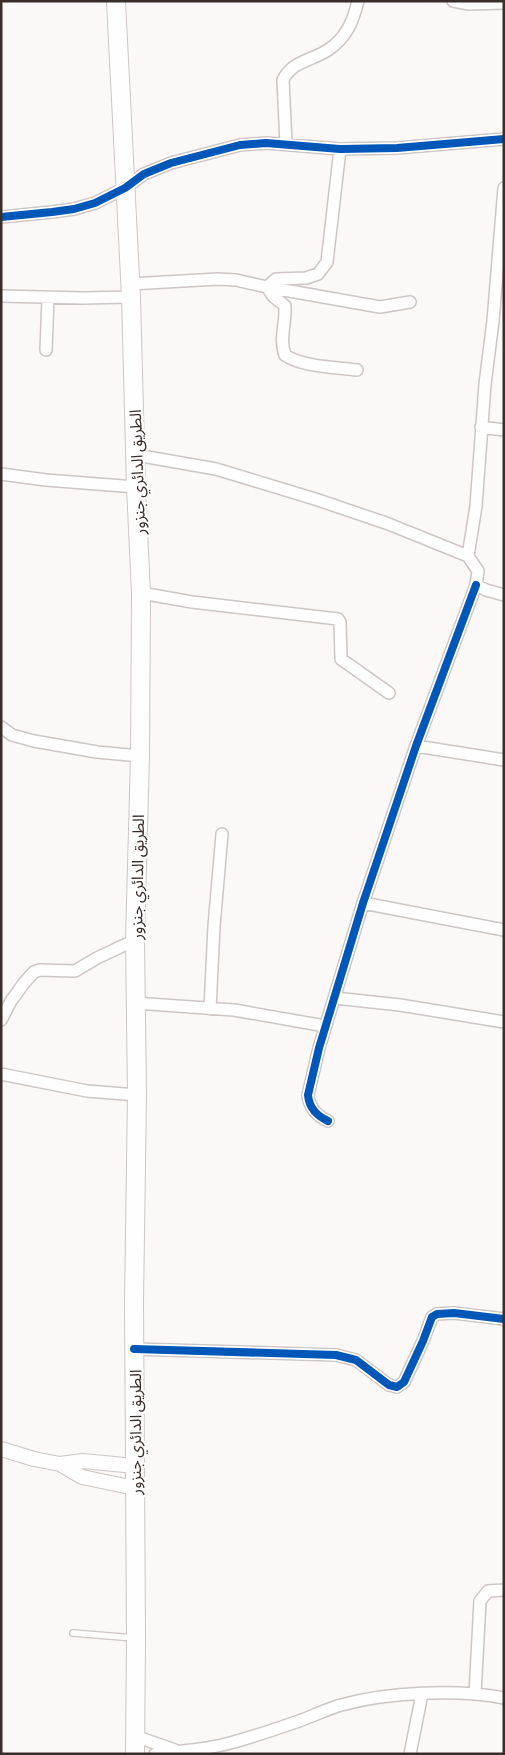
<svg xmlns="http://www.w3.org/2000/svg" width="505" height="1755" font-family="'Sofia Sans Condensed','Noto Sans Arabic',sans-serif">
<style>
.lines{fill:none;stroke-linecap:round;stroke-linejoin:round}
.service-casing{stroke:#cdc6c4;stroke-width:8}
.minor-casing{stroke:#cdc6c4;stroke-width:14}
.tertiary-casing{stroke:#cdc6c4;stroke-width:16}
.primary-casing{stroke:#cdc6c4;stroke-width:20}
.service{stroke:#fefefe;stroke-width:5.5}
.minor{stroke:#fefefe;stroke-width:11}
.tertiary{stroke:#fefefe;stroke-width:14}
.primary{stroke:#fefefe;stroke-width:18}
.cycleway-casing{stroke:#fff;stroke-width:11}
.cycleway{stroke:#0057b8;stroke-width:8}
.labels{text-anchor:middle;stroke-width:4.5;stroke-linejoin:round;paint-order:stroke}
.street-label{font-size:16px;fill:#392d2a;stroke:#fff}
</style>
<rect width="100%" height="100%" fill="#fbf8f7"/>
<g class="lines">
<g class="service-casing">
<path id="service" d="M 73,1633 L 134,1638"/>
</g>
<g class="minor-casing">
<path id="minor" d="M 453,1 L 469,4 L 504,3
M 286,144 L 283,80 C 292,61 311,61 328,50 C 346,38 353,22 358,1
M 340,149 L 327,262 L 318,274 L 306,278 L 276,279 L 267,287 L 273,296 L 285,306 C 286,323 279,339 285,355 C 302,367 336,367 357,370
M 1,217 L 52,212 L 74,209 L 95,203 L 125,188 L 144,174 L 171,163 L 240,145 L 266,143 L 340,149 L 397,148 L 504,139
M 130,284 L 218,279 L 236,280 L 267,287 L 380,307 L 410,302
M 1,296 L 82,298 L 131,297
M 46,350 L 48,298
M 481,427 L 504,430
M 136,455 L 216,469 L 315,499 L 386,523 L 468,556 L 478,571 L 476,585 L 486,590 L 504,595
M 1,474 L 46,480 L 136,487
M 468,556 L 476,506 L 485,384 L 493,321 L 504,188
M 141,593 L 192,602 L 338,619 L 340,622 L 341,659 L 389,693
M 1,727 L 12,735 L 34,741 L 97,752 L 140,756
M 416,746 L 504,760
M 363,903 L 504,930
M 335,998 L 400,1005 L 504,1022
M 135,1003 L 234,1010 L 325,1026
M 210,1009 L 214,926 L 222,834
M 1,1020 L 11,1001 L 24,983 L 34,972 L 40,970 L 75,971 L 97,958 L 135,940
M 1,1074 L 87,1091 L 137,1095
M 328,1121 C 317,1116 309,1107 308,1095 L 319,1048 L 363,903 L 416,746 L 476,585
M 134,1349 L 336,1355 L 356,1360 L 389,1385 L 397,1387 L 404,1382 L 423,1341 L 432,1317 L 437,1314 L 454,1313 L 504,1319
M 475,1694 L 480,1601 L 488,1591 L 504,1590
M 135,1736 L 175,1750
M 155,1754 C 180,1751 206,1750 230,1743 C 253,1737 276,1729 299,1721 C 313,1716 327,1709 341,1705 C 388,1692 457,1689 504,1698
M 410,1754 L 422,1694"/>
</g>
<g class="tertiary-casing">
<path id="tertiary" d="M 1,1449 L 34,1459 L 60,1464 L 82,1477 L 135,1488
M 60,1464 L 83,1461 L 135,1466"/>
</g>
<g class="primary-casing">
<path id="primary" d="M 116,1 L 131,297 L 136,487 L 141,593 L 140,756 L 135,940 L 137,1095 L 134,1302 L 136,1639 L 135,1754"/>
</g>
<use href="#service" class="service"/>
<use href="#minor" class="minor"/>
<use href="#tertiary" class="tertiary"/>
<use href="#primary" class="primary"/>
<g class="cycleway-casing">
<path id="cycleway" d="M 1,217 L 52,212 L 74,209 L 95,203 L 125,188 L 144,174 L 171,163 L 240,145 L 266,143 L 340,149 L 397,148 L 504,139
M 328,1121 C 317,1116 309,1107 308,1095 L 319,1048 L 363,903 L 416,746 L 476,585
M 134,1349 L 336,1355 L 356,1360 L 389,1385 L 397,1387 L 404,1382 L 423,1341 L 432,1317 L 437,1314 L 454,1313 L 504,1319"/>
</g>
<use href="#cycleway" class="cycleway"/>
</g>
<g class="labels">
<g class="street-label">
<text transform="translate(137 472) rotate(-92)" y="6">الطريق الدائري جنزور</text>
<text transform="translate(137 877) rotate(-89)" y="6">الطريق الدائري جنزور</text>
<text transform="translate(135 1432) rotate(-90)" y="6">الطريق الدائري جنزور</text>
</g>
</g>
<rect width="505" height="1755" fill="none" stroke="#392d2a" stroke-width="5"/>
</svg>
